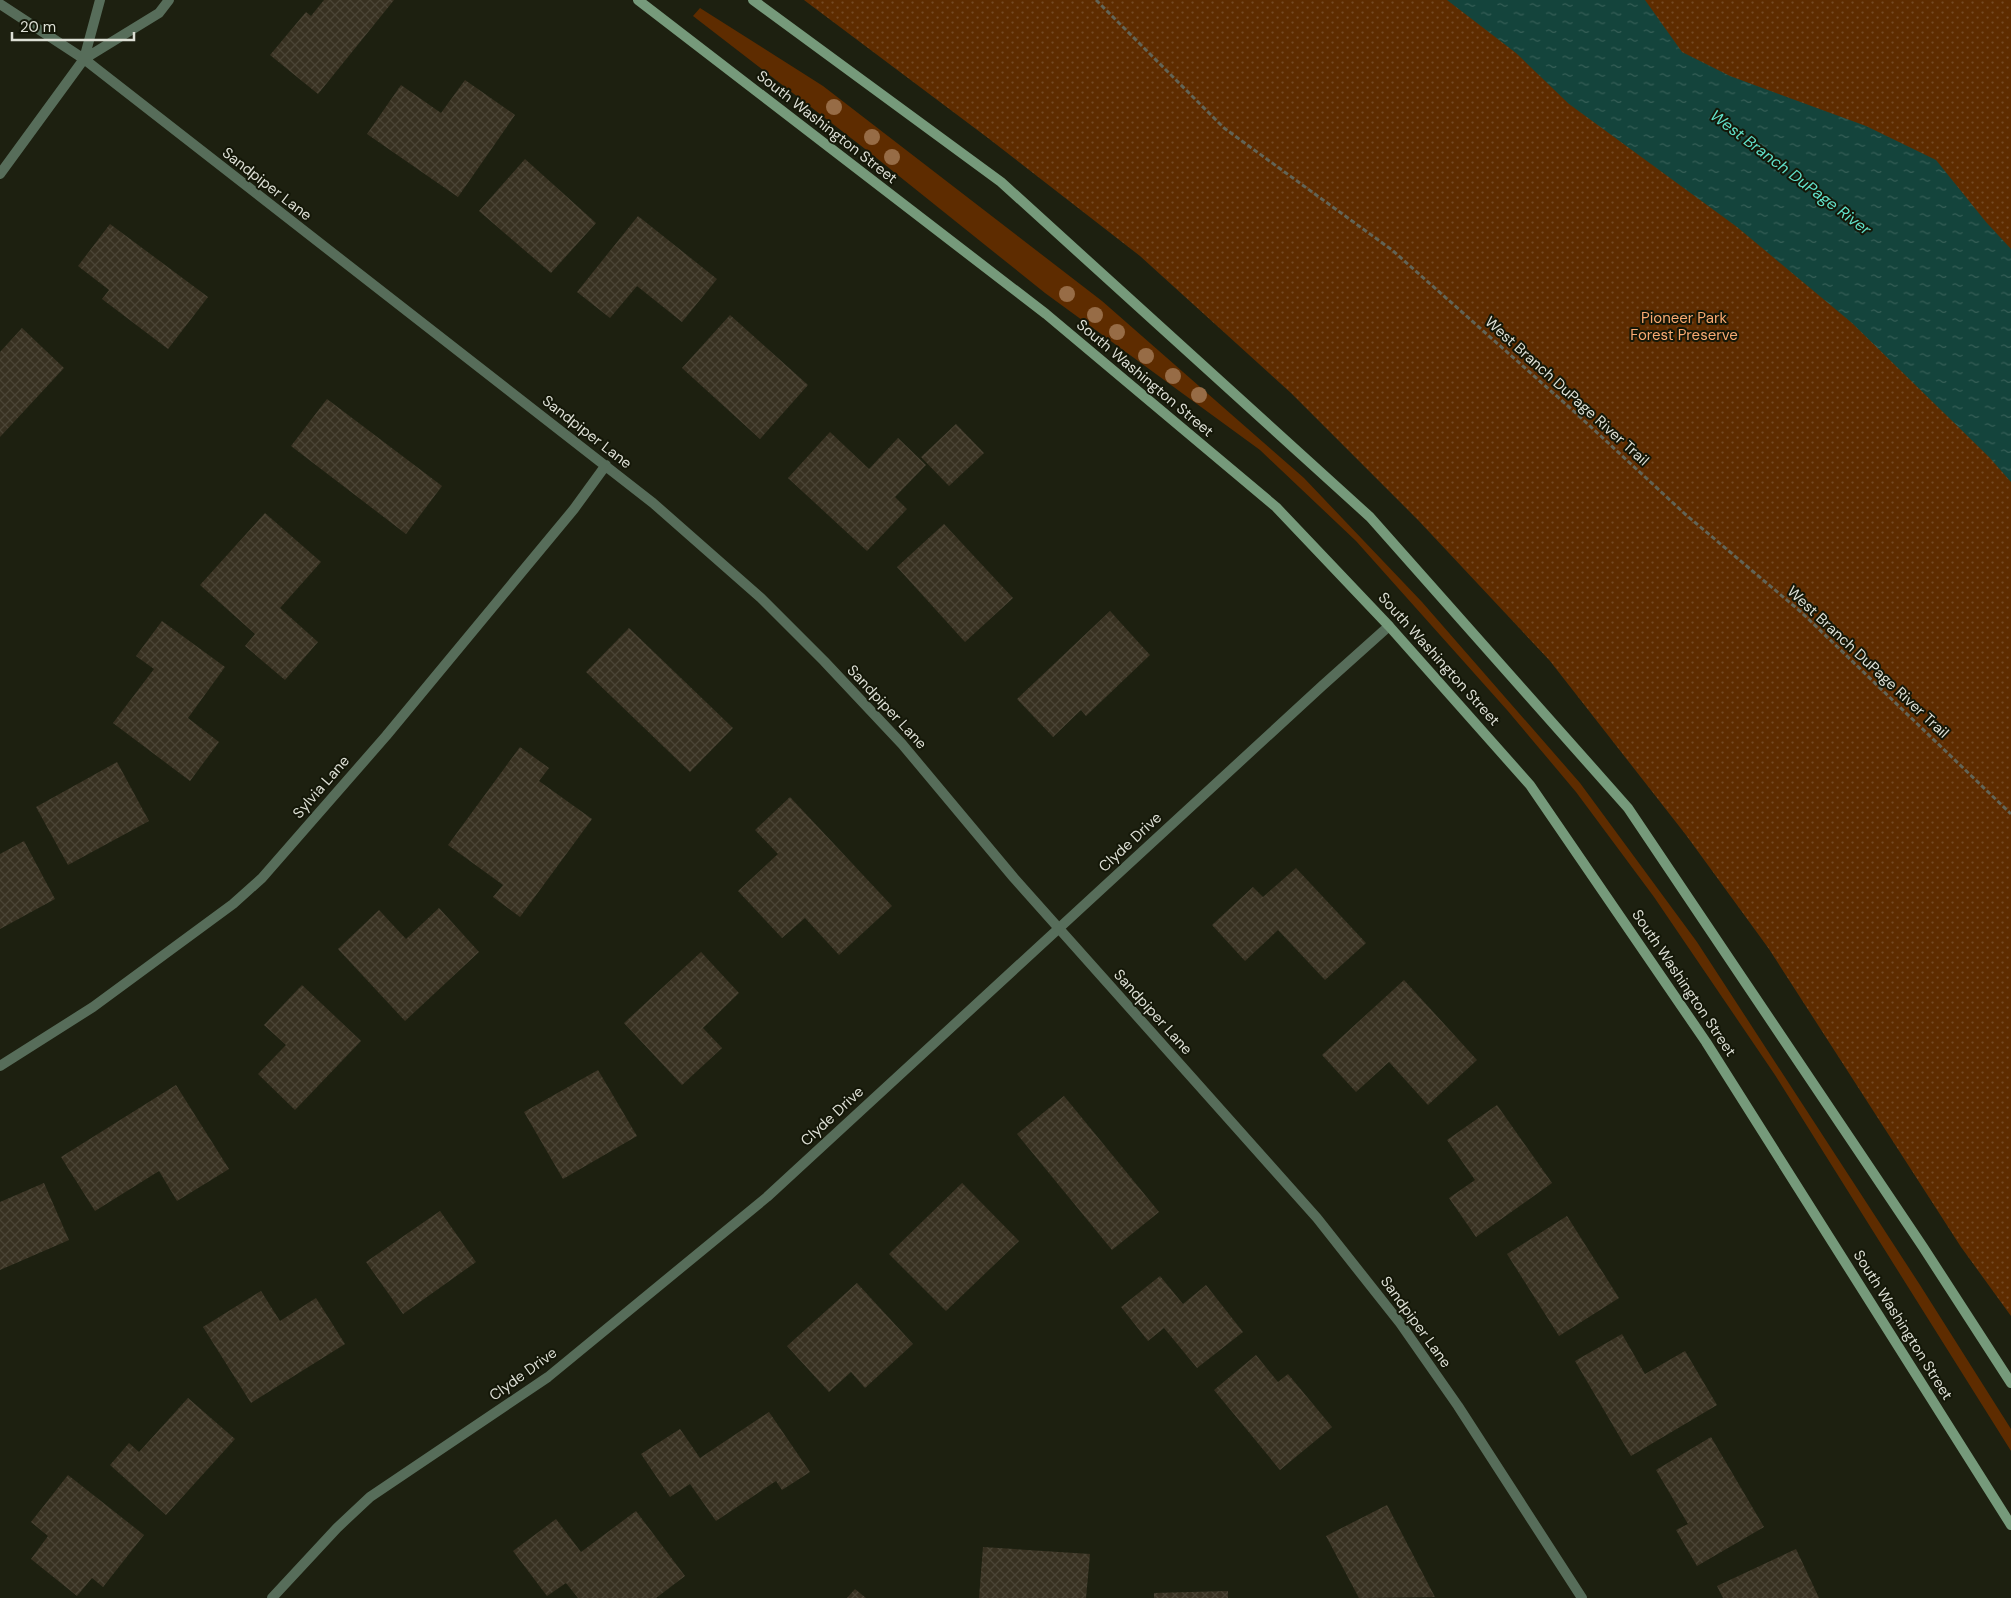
<svg xmlns="http://www.w3.org/2000/svg" width="2011" height="1598" font-family="'DM Sans',sans-serif">
<style>
.grass{fill:#5e2c00}
.park{fill:url(#park-dots)}
.water{fill:url(#water-ripples)}
.building{fill:url(#building-cross-hatch)}
.lines{fill:none;stroke-linecap:round;stroke-linejoin:round}
.path{stroke:#626456;stroke-width:3;stroke-dasharray:5 2.5;stroke-linecap:butt}
.street{stroke:#576d5a;stroke-width:10}
.secondary{stroke:#769a7b;stroke-width:10}
.tree{fill:#976c46}
.labels{text-anchor:middle;stroke-width:4;stroke-linejoin:round;paint-order:stroke}
.street-label{font-size:15px;fill:#dddfd5;stroke:#141708}
.park-label{font-size:15px;fill:#faaa72;stroke:#141708}
.water-label{font-size:16px;font-style:italic;fill:#61e1ca;stroke:#141708}
</style>
<defs>
<pattern id="park-dots" width="8" height="8" patternUnits="userSpaceOnUse" patternTransform="scale(1.25)"><rect width="8" height="8" fill="#5e2c00"/><path d="M2 2h.1M6 6h.1" fill="none" stroke="#754a24" stroke-width="1.8" stroke-linecap="round"/></pattern>
<pattern id="water-ripples" width="26" height="14" patternUnits="userSpaceOnUse" patternTransform="scale(1.25)"><rect width="26" height="14" fill="#14443c"/><path d="M2 4q2-2 4 0t4 0M15 11q2-2 4 0t4 0" fill="none" stroke="#365f57"/></pattern>
<pattern id="building-cross-hatch" width="8" height="8" patternUnits="userSpaceOnUse" patternTransform="scale(1.25)"><rect width="8" height="8" fill="#383121"/><path d="M0 0l8 8M0 8l8-8" fill="none" stroke="#4b4536"/></pattern>
</defs>
<rect width="100%" height="100%" fill="#1d2010"/>
<path class="grass" d="M 700,8 L 823,86 L 1102,301 L 1304,478 L 1422,602 L 1580,783 L 1697,942 L 1920,1285 L 2011,1429 L 2011,1451 L 1775,1075 L 1654,897 L 1576,792 L 1507,710 L 1356,541 L 1260,450 L 1045,293 L 869,152 L 693,16 Z"/>
<path class="park" d="M 804,0 L 2011,0 L 2011,1316 L 1961,1247 L 1769,949 L 1686,835 L 1550,661 L 1418,520 L 1291,393 L 1140,256 L 988,138 Z"/>
<path class="water" d="M 1447,0 L 1645,0 L 1682,52 L 1730,76 L 1866,126 L 1936,160 L 1986,222 L 2011,249 L 2011,482 L 1989,457 L 1852,323 L 1737,227 L 1569,104 L 1516,53 Z"/>
<path class="building" d="M 324,0 L 394,0 L 318,94 L 270,55 L 306,12 L 311,16 Z
M 465,80 L 515,115 L 458,197 L 367,134 L 401,85 L 441,113 Z
M 525,159 L 596,223 L 551,273 L 479,211 Z
M 638,216 L 717,279 L 682,322 L 637,286 L 610,318 L 577,292 Z
M 110,224 L 208,297 L 168,349 L 102,299 L 109,290 L 78,266 Z
M 730,315 L 808,385 L 760,439 L 682,368 Z
M 22,328 L 64,368 L 0,437 L 0,352 Z
M 327,399 L 442,486 L 406,534 L 291,446 Z
M 956,424 L 984,453 L 949,486 L 921,457 Z
M 830,432 L 869,469 L 898,438 L 926,465 L 895,497 L 907,509 L 867,551 L 788,478 Z
M 265,513 L 321,562 L 280,608 L 318,642 L 285,680 L 245,646 L 255,634 L 200,585 Z
M 944,524 L 1013,598 L 965,642 L 897,567 Z
M 1110,611 L 1150,655 L 1086,716 L 1081,710 L 1053,737 L 1017,699 Z
M 162,621 L 225,667 L 188,718 L 219,742 L 190,781 L 113,723 L 154,669 L 136,656 Z
M 629,628 L 733,728 L 690,772 L 586,672 Z
M 520,747 L 549,768 L 539,781 L 592,819 L 520,917 L 493,897 L 503,885 L 448,845 Z
M 117,762 L 149,821 L 68,865 L 36,807 Z
M 790,797 L 892,906 L 839,955 L 805,918 L 782,938 L 738,891 L 778,854 L 755,830 Z
M 24,841 L 55,899 L 0,929 L 0,854 Z
M 1296,868 L 1366,943 L 1325,980 L 1278,930 L 1245,961 L 1212,925 L 1253,887 L 1263,897 Z
M 439,908 L 479,952 L 405,1021 L 338,949 L 379,910 L 406,939 Z
M 701,952 L 739,993 L 703,1028 L 722,1048 L 682,1085 L 624,1023 Z
M 1404,980 L 1477,1060 L 1428,1105 L 1389,1062 L 1356,1092 L 1322,1055 Z
M 302,985 L 361,1041 L 295,1110 L 258,1074 L 286,1045 L 264,1025 Z
M 598,1070 L 637,1136 L 563,1179 L 524,1112 Z
M 176,1085 L 229,1169 L 177,1201 L 159,1171 L 95,1211 L 61,1157 Z
M 1064,1096 L 1159,1212 L 1112,1250 L 1017,1134 Z
M 1497,1105 L 1552,1183 L 1476,1237 L 1449,1198 L 1475,1180 L 1447,1140 Z
M 44,1183 L 69,1240 L 0,1270 L 0,1202 Z
M 962,1183 L 1019,1241 L 946,1311 L 889,1254 Z
M 440,1211 L 476,1262 L 403,1314 L 366,1262 Z
M 1567,1216 L 1619,1298 L 1559,1336 L 1507,1254 Z
M 1160,1276 L 1183,1304 L 1206,1285 L 1243,1332 L 1197,1368 L 1164,1328 L 1148,1341 L 1121,1307 Z
M 857,1283 L 913,1344 L 865,1388 L 851,1372 L 829,1392 L 787,1346 Z
M 261,1291 L 280,1321 L 316,1298 L 345,1344 L 251,1403 L 203,1327 Z
M 1622,1334 L 1645,1374 L 1685,1351 L 1717,1405 L 1631,1456 L 1575,1361 Z
M 1256,1355 L 1278,1382 L 1288,1374 L 1332,1427 L 1280,1470 L 1214,1390 Z
M 188,1398 L 235,1439 L 166,1515 L 110,1465 L 129,1443 L 139,1452 Z
M 769,1412 L 810,1472 L 782,1490 L 776,1481 L 716,1521 L 690,1484 L 670,1497 L 641,1454 L 680,1429 L 700,1458 Z
M 1711,1437 L 1764,1527 L 1697,1566 L 1676,1530 L 1688,1524 L 1656,1470 Z
M 68,1475 L 144,1535 L 103,1587 L 92,1578 L 77,1596 L 31,1559 L 48,1536 L 31,1522 Z
M 1387,1505 L 1435,1597 L 1359,1598 L 1326,1536 Z
M 636,1511 L 685,1576 L 656,1598 L 578,1598 L 566,1583 L 547,1596 L 513,1551 L 556,1519 L 581,1552 Z
M 983,1547 L 1090,1554 L 1086,1598 L 979,1598 Z
M 1796,1549 L 1819,1598 L 1723,1598 L 1717,1586 Z
M 855,1589 L 866,1598 L 847,1598 Z
M 1228,1591 L 1228,1598 L 1154,1598 L 1154,1593 Z"/>
<g class="lines">
<path class="path" d="M 1096,0 L 1224,128 L 1392,250 L 1578,415 L 1685,514 L 1801,612 L 2011,814"/>
<path class="street" d="M 0,4 L 84,59 L 653,503 L 761,598 L 824,661 L 902,744 L 1014,878 L 1317,1218 L 1400,1323 L 1458,1406 L 1582,1598
M 84,59 L 159,13 L 169,0
M 0,174 L 84,59 L 100,0
M 0,1066 L 93,1007 L 233,904 L 262,878 L 386,736 L 574,509 L 606,465
M 272,1598 L 337,1528 L 370,1497 L 548,1377 L 767,1197 L 1322,686 L 1389,626"/>
<path class="secondary" d="M 638,0 L 1046,314 L 1276,507 L 1389,626 L 1530,785 L 1706,1042 L 2011,1525
M 753,0 L 1001,182 L 1370,517 L 1628,808 L 1923,1247 L 2011,1383"/>
</g>
<g class="tree">
<circle cx="834" cy="107" r="8"/>
<circle cx="872" cy="137" r="8"/>
<circle cx="892" cy="157" r="8"/>
<circle cx="1067" cy="294" r="8"/>
<circle cx="1095" cy="315" r="8"/>
<circle cx="1117" cy="332" r="8"/>
<circle cx="1146" cy="356" r="8"/>
<circle cx="1173" cy="376" r="8"/>
<circle cx="1199" cy="395" r="8"/>
</g>
<g class="labels">
<g class="street-label">
<text transform="translate(827 127) rotate(38)" y="5">South Washington Street</text>
<text transform="translate(267 184) rotate(38)" y="5">Sandpiper Lane</text>
<text transform="translate(1145 378) rotate(40)" y="5">South Washington Street</text>
<text transform="translate(1567 391) rotate(42)" y="5">West Branch DuPage River Trail</text>
<text transform="translate(587 432) rotate(38)" y="5">Sandpiper Lane</text>
<text transform="translate(1439 659) rotate(48)" y="5">South Washington Street</text>
<text transform="translate(1868 662) rotate(43)" y="5">West Branch DuPage River Trail</text>
<text transform="translate(887 707) rotate(47)" y="5">Sandpiper Lane</text>
<text transform="translate(321 787) rotate(-49)" y="5">Sylvia Lane</text>
<text transform="translate(1130 842) rotate(-43)" y="5">Clyde Drive</text>
<text transform="translate(1684 983) rotate(56)" y="5">South Washington Street</text>
<text transform="translate(1153 1012) rotate(48)" y="5">Sandpiper Lane</text>
<text transform="translate(832 1116) rotate(-43)" y="5">Clyde Drive</text>
<text transform="translate(1416 1322) rotate(54)" y="5">Sandpiper Lane</text>
<text transform="translate(1903 1325) rotate(58)" y="5">South Washington Street</text>
<text transform="translate(523 1374) rotate(-36)" y="5">Clyde Drive</text>
</g>
<g class="park-label">
<text x="1684" y="323">Pioneer Park<tspan x="1684" dy="17">Forest Preserve</tspan></text>
</g>
<g class="water-label">
<text transform="translate(1791 172) rotate(37)" y="6">West Branch DuPage River</text>
</g>
</g>
<path d="M12 32v8h122v-8" fill="none" stroke="#dddfd5" stroke-width="2.5"/>
<text x="20" y="32" font-size="15" fill="#dddfd5" stroke="#141708" stroke-width="4" paint-order="stroke">20 m</text>
</svg>
